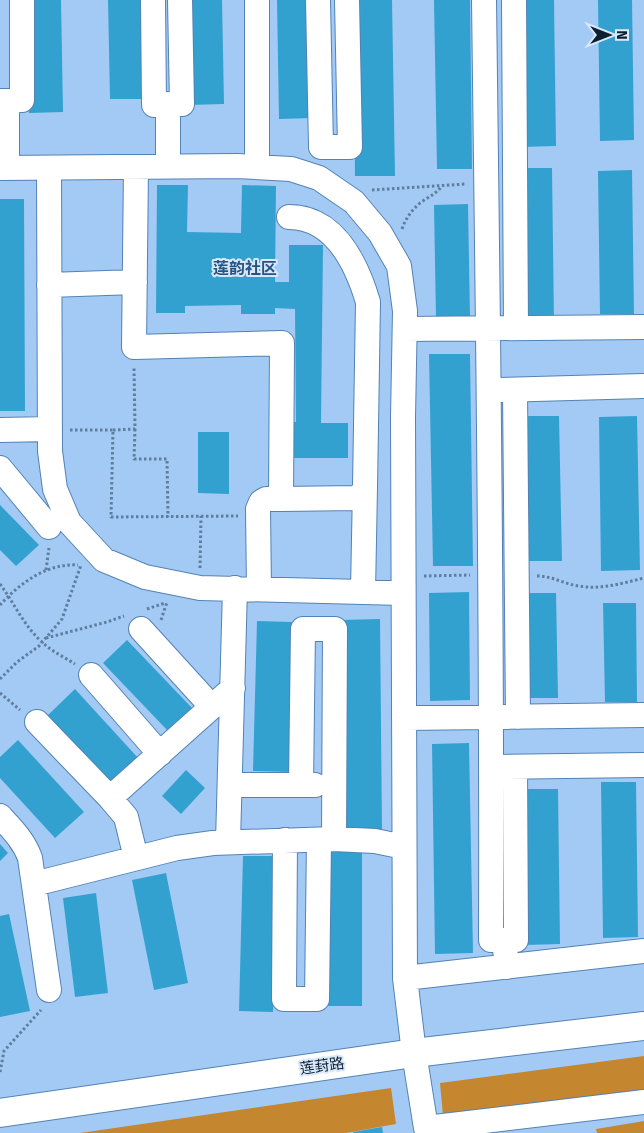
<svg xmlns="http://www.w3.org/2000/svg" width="644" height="1133" font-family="'Fira Sans','Noto Sans SC',sans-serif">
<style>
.green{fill:#c58630}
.building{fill:#33a1cf}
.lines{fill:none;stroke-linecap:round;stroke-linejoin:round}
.minor-casing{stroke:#5382b4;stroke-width:26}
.major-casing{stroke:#5382b4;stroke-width:30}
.path{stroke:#5f7d9e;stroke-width:3;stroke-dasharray:2.5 2.5;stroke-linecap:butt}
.minor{stroke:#fff;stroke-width:24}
.major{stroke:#fff;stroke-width:28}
.labels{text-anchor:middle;stroke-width:4;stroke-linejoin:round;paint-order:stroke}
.street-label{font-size:15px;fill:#0c1f33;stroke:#dae9f9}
.neighbourhood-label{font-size:16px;font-weight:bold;fill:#265483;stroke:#dae9f9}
</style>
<rect width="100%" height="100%" fill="#a3caf5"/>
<path class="green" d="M 644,1056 L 644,1094 L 443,1116 L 440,1083 Z
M 391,1088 L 396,1124 L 346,1133 L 80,1133 Z
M 644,1121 L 644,1133 L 597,1133 L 596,1129 Z"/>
<path class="building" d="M 27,0 L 61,0 L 63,112 L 29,113 Z
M 108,0 L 141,0 L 143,99 L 110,99 Z
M 187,0 L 222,0 L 224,104 L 188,105 Z
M 277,0 L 310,0 L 312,118 L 279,119 Z
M 353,0 L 392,0 L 395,176 L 355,176 Z
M 434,0 L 470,0 L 472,169 L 437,169 Z
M 520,0 L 554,0 L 556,146 L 522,147 Z
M 598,0 L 632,0 L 634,140 L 600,141 Z
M 520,168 L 552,168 L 554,323 L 523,323 Z
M 632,170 L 634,314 L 600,314 L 598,171 Z
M 157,185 L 188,185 L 187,232 L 241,233 L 242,185 L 276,186 L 275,282 L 289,282 L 289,245 L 323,245 L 321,423 L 348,423 L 348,458 L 290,458 L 291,422 L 296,422 L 295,309 L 275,308 L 275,314 L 241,314 L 241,305 L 185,306 L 185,313 L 156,313 Z
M 0,199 L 24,199 L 25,411 L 0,411 Z
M 468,204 L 470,318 L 436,318 L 434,205 Z
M 429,354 L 470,354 L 473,566 L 433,566 Z
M 523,416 L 559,416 L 562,561 L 525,561 Z
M 637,416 L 640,570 L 601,571 L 599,417 Z
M 198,432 L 229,432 L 229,494 L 198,493 Z
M 0,505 L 39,545 L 16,566 L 0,550 Z
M 469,592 L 470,700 L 430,701 L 429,593 Z
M 521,593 L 556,593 L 558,698 L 523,698 Z
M 603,603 L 636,603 L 637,702 L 605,702 Z
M 380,619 L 382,832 L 343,832 L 341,620 Z
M 257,621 L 293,622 L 290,772 L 253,771 Z
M 127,640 L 192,708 L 168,731 L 103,663 Z
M 75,689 L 139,759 L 111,785 L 47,716 Z
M 18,740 L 84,812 L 55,838 L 0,778 L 0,757 Z
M 469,743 L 473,953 L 435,954 L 432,744 Z
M 186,770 L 205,788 L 181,814 L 162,796 Z
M 601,782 L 636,782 L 638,937 L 603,938 Z
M 523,789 L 558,789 L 560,944 L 525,945 Z
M 0,844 L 8,853 L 0,861 Z
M 325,849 L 362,849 L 362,1006 L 325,1006 Z
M 243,856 L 278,856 L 273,1012 L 239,1011 Z
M 166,873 L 188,983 L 154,990 L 132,880 Z
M 96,893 L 108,993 L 75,997 L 63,898 Z
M 9,914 L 30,1011 L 0,1017 L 0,916 Z
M 382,1127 L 383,1133 L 353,1133 L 353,1132 Z"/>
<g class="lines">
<g class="minor-casing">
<path id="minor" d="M 153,0 L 154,105 L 182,104 L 180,0
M 318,0 L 321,147 L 350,147 L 347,0
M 484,0 C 488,313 492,626 491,940 L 504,940 L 507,967
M 514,0 L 516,328
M 0,101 L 22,100 L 22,0
M 7,101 L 7,168
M 168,104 L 168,166
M 136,167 L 134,347 L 282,343 L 281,499 L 266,499 L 261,502 L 258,509 L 259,589
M 257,167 L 257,0
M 0,168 L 237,166 L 291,169 L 319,178 L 354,202 L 380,233 L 399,266 L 405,311 L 403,417 L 405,978
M 49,168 L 50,451 L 55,489 L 69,522 L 104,560 L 145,577 L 200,588 L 403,593
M 49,285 L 135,282
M 405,329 L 644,327
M 498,390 L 644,386
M 515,390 L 518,717
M 0,430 L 50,429
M 0,468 L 49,527
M 281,499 L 356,498 L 362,494 L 365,487 L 368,302 C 357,265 335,217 289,217
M 363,592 L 365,487
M 141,629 L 212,707
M 91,675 L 160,754
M 404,718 L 644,715
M 37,722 L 110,798 L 126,817 L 136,858
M 498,767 L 644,765
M 230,785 L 315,785
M 301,785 L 303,629 L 335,629 L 334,839
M 110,798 L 233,688
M 0,816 C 12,829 24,841 30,858 L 49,990
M 285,840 L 284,999 L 317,999 L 319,840
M 228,842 L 235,588
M 34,884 L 177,848 L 213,843 L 334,839 L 375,841 L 404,847
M 504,940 L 516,940 L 515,767
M 644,951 L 405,978 L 414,1053 L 426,1128 L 644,1102"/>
</g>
<g class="major-casing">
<path id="major" d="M 0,1113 L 414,1053 L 644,1026"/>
</g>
<path class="path" d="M 372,190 L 466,184
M 402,229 C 406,218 411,211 420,203 C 428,197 436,194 442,186
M 135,429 L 134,459 L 167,459 L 168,517
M 70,430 L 113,430 L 111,517 L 238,516
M 113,430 L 135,429 L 134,367
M 200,568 L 201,516
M 46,570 L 49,548
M 424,576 L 470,575
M 537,576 C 552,576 564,584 579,586 C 601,590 623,583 644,578
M 0,584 C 14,603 24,626 42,642 C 51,651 64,657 75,664
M 0,605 C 20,583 47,563 78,565
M 147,609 L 165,603
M 161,620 L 167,602
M 46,638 L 107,622 L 124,616
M 0,679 L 17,662 L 39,646 L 62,619 L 81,565
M 0,693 L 20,710
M 0,1072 L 4,1051 L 41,1010"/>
<use href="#minor" class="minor"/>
<use href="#major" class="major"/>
</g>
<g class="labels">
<g class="street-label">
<text transform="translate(322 1066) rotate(-8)" y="5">莲葑路</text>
</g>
<g class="neighbourhood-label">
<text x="245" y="274">莲韵社区</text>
</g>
</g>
<g transform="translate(609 35) rotate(90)" stroke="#dae9f9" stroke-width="4" paint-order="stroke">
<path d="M0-4L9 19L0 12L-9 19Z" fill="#0c1f33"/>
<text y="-8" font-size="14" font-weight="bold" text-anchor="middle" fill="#0c1f33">N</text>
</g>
</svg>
